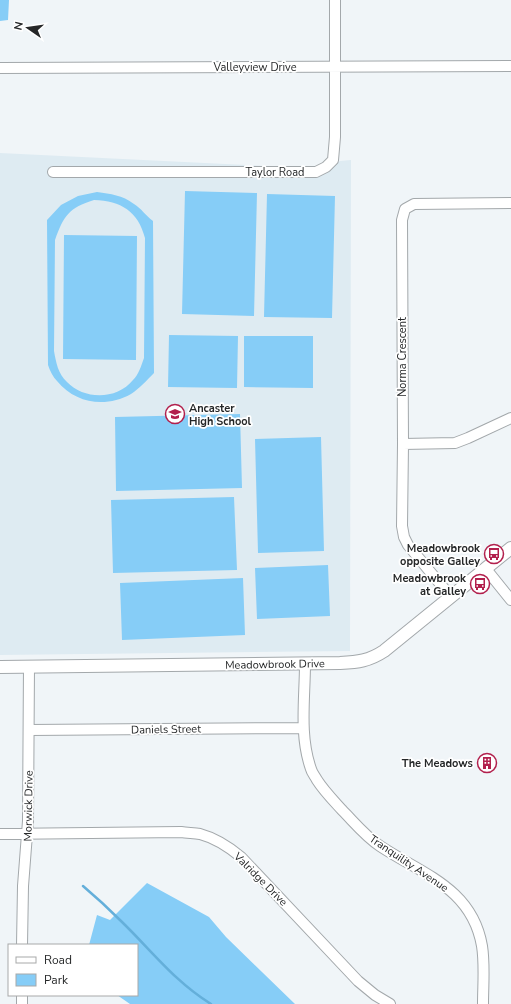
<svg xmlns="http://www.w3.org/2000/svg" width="511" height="1004" font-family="'Nunito Sans',sans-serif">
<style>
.built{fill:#deebf2}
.green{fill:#86cdf7;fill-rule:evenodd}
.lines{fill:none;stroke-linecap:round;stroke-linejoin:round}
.stream{stroke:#64afda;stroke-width:2.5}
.minor-casing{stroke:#a3a8ab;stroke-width:12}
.tertiary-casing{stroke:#a3a8ab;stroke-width:14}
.minor{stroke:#fff;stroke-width:10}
.tertiary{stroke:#fff;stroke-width:12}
.labels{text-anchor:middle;stroke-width:3.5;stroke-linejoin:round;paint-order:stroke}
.street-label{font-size:11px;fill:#252728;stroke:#fff}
.poi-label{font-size:11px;font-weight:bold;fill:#252728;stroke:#fff;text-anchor:end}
</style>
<rect width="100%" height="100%" fill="#f0f5f8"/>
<path class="built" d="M 0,153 L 328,169 L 340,161 L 351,160 L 350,651 L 0,655 Z"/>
<path class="green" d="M 0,0 L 9,0 L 8,20 L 0,21 Z
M 185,191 L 257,193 L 254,316 L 182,314 Z
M 97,192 C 111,194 122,195 134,204 C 141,208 146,216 153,221 L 154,373 C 147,380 139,389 131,394 C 106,408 76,404 57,381 C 53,377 50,371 48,365 L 47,220 L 61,205 L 78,196 ZM 94,200 C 121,201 138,211 145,238 L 144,358 C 141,366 139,374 133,380 C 117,400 84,400 67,382 C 58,374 56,362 54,351 L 55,240 C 64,215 69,208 94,200 Z
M 267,194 L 335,196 L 332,318 L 264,317 Z
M 64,235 L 137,236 L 136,360 L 63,359 Z
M 169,335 L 238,336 L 237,388 L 168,387 Z
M 244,336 L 313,336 L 313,388 L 244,387 Z
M 240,414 L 242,488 L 116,491 L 115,417 Z
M 321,437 L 324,551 L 258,553 L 255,439 Z
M 234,497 L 237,570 L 113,573 L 111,500 Z
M 328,565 L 330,616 L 257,619 L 255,568 Z
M 243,578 L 245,635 L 122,640 L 120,583 Z
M 147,883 L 209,917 L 226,937 L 295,1004 L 130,1004 L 117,995 L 137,995 L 137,945 L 89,945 L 97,915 L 110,920 Z"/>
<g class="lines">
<path class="stream" d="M 83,886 C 96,897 109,909 121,921 C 151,950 175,982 211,1004"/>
<g class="minor-casing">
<path id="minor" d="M 0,68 L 511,66
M 53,172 L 316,172 L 326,167 L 333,160 L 335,137 L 335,0
M 403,444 L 455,443 L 468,438 L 511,418
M 486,569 L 511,600
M 451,597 L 408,545 L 404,537 L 402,526 L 403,444 L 402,220 L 405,209 L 414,204 L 511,203
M 305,663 C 305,699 299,735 311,769 C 312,773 315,776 317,780 C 324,791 333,800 342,810 C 354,822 365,836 380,846 C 422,874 472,888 482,946 C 485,965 483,985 483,1004
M 29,730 L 303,728
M 0,834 L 181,832 C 187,833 194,833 200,834 C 215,838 229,847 241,857 L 358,981 L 375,995 L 390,1004
M 22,945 L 23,886 L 28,821 L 29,666
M 22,995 L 22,1004"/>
</g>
<g class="tertiary-casing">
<path id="tertiary" d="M 0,667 L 340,663 C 358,662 369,661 384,651 L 511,548"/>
</g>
<use href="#minor" class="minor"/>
<use href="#tertiary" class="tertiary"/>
</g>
<defs>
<g id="school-ring" transform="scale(1)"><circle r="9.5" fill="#fff" stroke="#b2204d" stroke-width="1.5"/><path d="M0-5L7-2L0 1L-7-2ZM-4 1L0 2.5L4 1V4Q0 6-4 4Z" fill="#b2204d"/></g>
<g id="bus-ring" transform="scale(1)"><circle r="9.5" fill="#fff" stroke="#b2204d" stroke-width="1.5"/><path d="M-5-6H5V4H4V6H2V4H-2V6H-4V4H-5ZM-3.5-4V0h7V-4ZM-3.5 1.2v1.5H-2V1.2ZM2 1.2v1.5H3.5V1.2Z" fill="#b2204d"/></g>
<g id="building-ring" transform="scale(1)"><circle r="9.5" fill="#fff" stroke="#b2204d" stroke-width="1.5"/><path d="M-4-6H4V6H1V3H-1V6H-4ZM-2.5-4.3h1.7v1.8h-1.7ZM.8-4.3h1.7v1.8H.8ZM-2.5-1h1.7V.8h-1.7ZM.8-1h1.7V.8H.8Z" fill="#b2204d"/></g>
</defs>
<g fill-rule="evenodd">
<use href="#school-ring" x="175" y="414"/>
<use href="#bus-ring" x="494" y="554"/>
<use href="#bus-ring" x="480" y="584"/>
<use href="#building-ring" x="487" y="763"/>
</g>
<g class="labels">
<g class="street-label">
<text x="255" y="71">Valleyview Drive</text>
<text x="275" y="176">Taylor Road</text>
<text transform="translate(402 357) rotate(-90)" y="4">Norma Crescent</text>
<text transform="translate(275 664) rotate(-1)" y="4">Meadowbrook Drive</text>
<text transform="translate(166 729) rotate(-1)" y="4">Daniels Street</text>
<text transform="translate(28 806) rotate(-89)" y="4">Morwick Drive</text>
<text transform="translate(409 863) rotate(34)" y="4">Tranquility Avenue</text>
<text transform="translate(261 879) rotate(45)" y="4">Valridge Drive</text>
</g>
<g class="poi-label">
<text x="189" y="412" text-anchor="start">Ancaster<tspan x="189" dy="13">High School</tspan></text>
<text x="480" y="552">Meadowbrook<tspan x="480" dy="13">opposite Galley</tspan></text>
<text x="466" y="582">Meadowbrook<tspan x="466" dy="13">at Galley</tspan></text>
<text x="473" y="767">The Meadows</text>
</g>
</g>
<rect x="8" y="944" width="130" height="52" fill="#ffffff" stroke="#a8a9a9"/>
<rect x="16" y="957" width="20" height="6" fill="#ffffff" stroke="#a8a9a9"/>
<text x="44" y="964" font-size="12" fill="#252728">Road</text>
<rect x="16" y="974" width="20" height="12" fill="#86cdf7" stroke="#a8a9a9"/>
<text x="44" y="984" font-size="12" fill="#252728">Park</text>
<g transform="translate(28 28) rotate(283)" stroke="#ffffff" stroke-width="3" paint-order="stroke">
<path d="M0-3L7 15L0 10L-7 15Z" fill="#252728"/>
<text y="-6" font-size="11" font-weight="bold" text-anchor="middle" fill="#252728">N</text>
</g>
</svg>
